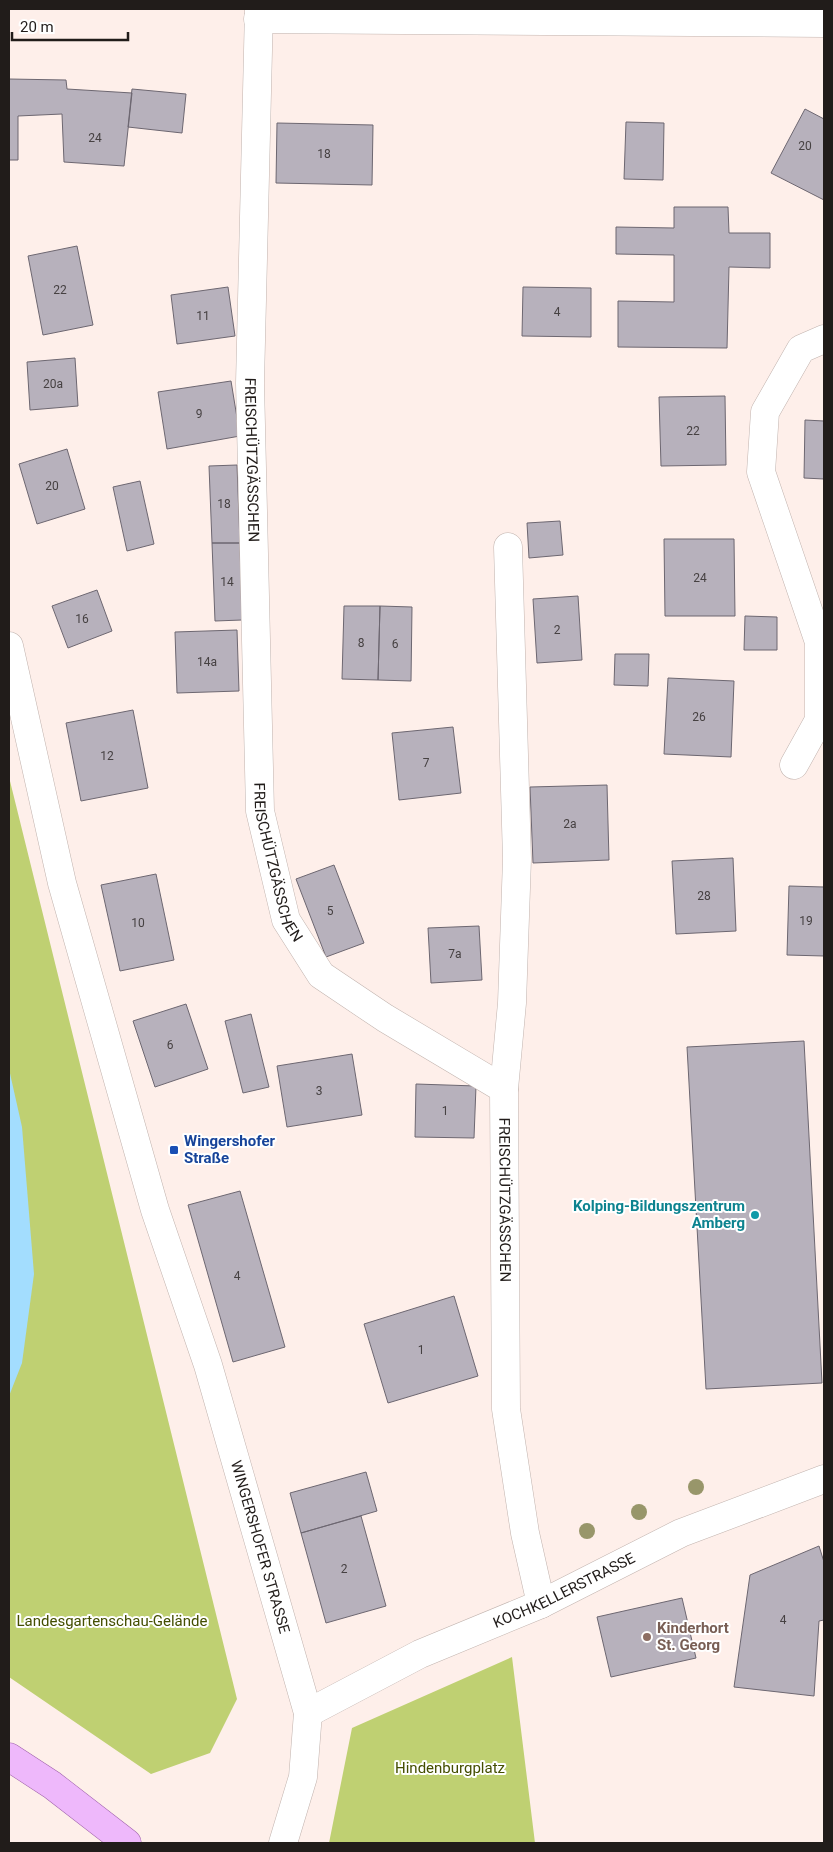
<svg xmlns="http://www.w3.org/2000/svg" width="833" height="1852" font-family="Roboto,sans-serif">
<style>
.green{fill:#bfd072}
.water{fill:#a3ddfe}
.building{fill:#b7b1bc;stroke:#6d6771}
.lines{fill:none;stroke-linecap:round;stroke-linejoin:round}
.minor-casing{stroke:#c1b3ae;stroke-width:29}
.major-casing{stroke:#9f63aa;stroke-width:29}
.minor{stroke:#fff;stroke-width:28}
.major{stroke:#eeb8fb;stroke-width:28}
.tree{fill:#98966a}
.transit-dot{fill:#1a4fb4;stroke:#fff;stroke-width:2}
.culture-dot{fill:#0f9aa8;stroke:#fff;stroke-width:2}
.education-dot{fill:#8d6e63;stroke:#fff;stroke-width:2}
.labels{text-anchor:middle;stroke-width:4;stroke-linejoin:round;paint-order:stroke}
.number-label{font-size:12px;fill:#464142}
.street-label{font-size:15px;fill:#211c1a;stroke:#fff}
.transit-label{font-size:15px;font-weight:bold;fill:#164399;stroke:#fff;text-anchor:start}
.culture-label{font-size:15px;font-weight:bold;fill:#0d838f;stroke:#fff;text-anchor:end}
.park-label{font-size:15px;fill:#444e01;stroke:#fff}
.education-label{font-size:15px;font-weight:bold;fill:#785e54;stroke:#fff;text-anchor:start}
</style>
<rect width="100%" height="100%" fill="#feefea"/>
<path class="green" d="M 9,777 L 237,1699 L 210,1753 L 151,1774 L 9,1677 Z
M 512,1657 L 535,1843 L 329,1843 L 352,1728 Z"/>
<path class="water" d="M 9,1069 L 22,1127 L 34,1274 L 22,1363 L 9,1396 Z"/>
<path class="building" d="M 9,79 L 66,80 L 67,89 L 132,93 L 124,166 L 64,162 L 62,114 L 18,116 L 18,160 L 9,160 Z
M 132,89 L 186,94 L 182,133 L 128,127 Z
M 805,109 L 824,119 L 824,200 L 771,173 Z
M 626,122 L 664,123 L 663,180 L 624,179 Z
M 277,123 L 373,125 L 372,185 L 276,183 Z
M 674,207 L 728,207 L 729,233 L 770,233 L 770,268 L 729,267 L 727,348 L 618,347 L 618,301 L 674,302 L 674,255 L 616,254 L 616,227 L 674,228 Z
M 77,246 L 93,325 L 43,335 L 28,256 Z
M 228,287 L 235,336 L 177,344 L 171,295 Z
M 523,287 L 591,288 L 591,337 L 522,336 Z
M 75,358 L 78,406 L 30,410 L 27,362 Z
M 231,381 L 240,436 L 167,449 L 158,392 Z
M 725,396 L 726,465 L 661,466 L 659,397 Z
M 805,420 L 824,421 L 824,479 L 804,478 Z
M 67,449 L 85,509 L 37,524 L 19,464 Z
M 237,465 L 240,543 L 212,543 L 209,466 Z
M 140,481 L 154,544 L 127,551 L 113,487 Z
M 560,521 L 563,555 L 529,558 L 527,523 Z
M 664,539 L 734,539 L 735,616 L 665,616 Z
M 212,543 L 240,543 L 242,620 L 215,621 Z
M 97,590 L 112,631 L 68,648 L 52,606 Z
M 578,596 L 582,660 L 537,663 L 533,599 Z
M 344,606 L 380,606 L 378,680 L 342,679 Z
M 380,606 L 412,607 L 411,681 L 378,680 Z
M 745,616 L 777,617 L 777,650 L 744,650 Z
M 237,630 L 239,691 L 177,693 L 175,632 Z
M 615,654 L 649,654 L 648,686 L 614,685 Z
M 668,678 L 734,681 L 731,757 L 664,754 Z
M 133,710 L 148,788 L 81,801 L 66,723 Z
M 453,727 L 461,793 L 399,800 L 392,733 Z
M 607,785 L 609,860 L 533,863 L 530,787 Z
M 733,858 L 736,931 L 676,934 L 672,861 Z
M 334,865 L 364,943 L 326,957 L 296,879 Z
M 156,874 L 174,960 L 120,971 L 101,885 Z
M 789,886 L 824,887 L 824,956 L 787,955 Z
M 479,926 L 482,980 L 431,983 L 428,928 Z
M 186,1004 L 208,1069 L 155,1087 L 133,1021 Z
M 251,1014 L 269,1087 L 243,1093 L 225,1021 Z
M 804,1041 L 822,1383 L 706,1389 L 687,1047 Z
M 352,1054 L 362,1115 L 287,1127 L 277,1066 Z
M 416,1084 L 476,1086 L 474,1138 L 415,1137 Z
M 240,1191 L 285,1347 L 233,1362 L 188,1205 Z
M 454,1296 L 478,1376 L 388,1403 L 364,1324 Z
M 366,1472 L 377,1511 L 301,1533 L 290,1493 Z
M 361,1516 L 386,1606 L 326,1623 L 301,1533 Z
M 819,1546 L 824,1562 L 824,1620 L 819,1621 L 814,1696 L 734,1687 L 750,1575 Z
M 682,1598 L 696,1658 L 611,1677 L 597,1617 Z"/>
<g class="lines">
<g class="minor-casing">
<g id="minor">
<path id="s1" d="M 259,9 L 250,383 L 260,811 L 286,920 L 321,975 L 385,1018 L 504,1089 L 506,1409 L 525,1533 L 541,1604"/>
<path d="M 258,19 L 824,23"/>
<path id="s2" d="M 9,646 L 62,883 L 155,1210 L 208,1365 L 308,1713 L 303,1777 L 283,1843"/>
<path d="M 794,765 L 819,720 L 819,642 L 761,472 L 765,412 L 801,349 L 824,339"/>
<path d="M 504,1089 L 512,1003 L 517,859 L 508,547"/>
<path id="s3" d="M 308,1713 L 420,1654 L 541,1604 L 681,1533 L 824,1479"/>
</g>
</g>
<g class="major-casing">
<path id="major" d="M 9,1757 L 52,1785 L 127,1843"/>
</g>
<use href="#minor" class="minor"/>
<use href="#major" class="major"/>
</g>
<g class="tree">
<circle cx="696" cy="1487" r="8"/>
<circle cx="639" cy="1512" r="8"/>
<circle cx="587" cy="1531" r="8"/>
</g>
<rect class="transit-dot" x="169" y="1145" width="10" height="10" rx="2.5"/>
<circle class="culture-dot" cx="755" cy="1215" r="5"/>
<circle class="education-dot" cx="647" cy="1637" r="5"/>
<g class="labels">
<g class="number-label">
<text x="95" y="142">24</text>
<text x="805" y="150">20</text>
<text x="324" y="158">18</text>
<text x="60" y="294">22</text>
<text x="557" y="316">4</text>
<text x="203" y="320">11</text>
<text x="53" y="388">20a</text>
<text x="199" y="418">9</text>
<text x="693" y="435">22</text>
<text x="52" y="490">20</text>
<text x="224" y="508">18</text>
<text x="700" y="582">24</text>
<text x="227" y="586">14</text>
<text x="82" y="623">16</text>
<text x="557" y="634">2</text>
<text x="361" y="647">8</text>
<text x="395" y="648">6</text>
<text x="207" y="666">14a</text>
<text x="699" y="721">26</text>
<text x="107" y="760">12</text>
<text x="426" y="767">7</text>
<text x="570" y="828">2a</text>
<text x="704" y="900">28</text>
<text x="330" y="915">5</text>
<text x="806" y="925">19</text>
<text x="138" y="927">10</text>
<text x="455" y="958">7a</text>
<text x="170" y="1049">6</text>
<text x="319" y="1095">3</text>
<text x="445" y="1115">1</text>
<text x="237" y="1280">4</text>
<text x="421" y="1354">1</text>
<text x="344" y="1573">2</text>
<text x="783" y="1624">4</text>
</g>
<g class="street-label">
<text dy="5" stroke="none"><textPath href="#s1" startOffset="451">FREISCHÜTZGÄSSCHEN</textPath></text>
<text dy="5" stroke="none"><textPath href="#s1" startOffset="856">FREISCHÜTZGÄSSCHEN</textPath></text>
<text dy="5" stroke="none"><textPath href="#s1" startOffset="1306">FREISCHÜTZGÄSSCHEN</textPath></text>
<text dy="5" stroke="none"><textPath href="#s2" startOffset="936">WINGERSHOFER STRASSE</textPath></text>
<text dy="5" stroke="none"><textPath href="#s3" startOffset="284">KOCHKELLERSTRASSE</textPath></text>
</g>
<g class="transit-label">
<text x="184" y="1146">Wingershofer<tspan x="184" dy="17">Straße</tspan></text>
</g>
<g class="culture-label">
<text x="745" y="1211">Kolping-Bildungszentrum<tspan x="745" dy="17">Amberg</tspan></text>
</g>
<g class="park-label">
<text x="112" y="1626">Landesgartenschau-Gelände</text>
<text x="450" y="1773">Hindenburgplatz</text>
</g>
<g class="education-label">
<text x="657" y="1633">Kinderhort<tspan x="657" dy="17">St. Georg</tspan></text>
</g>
</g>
<rect width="833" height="1852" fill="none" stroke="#211c1a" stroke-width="20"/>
<path d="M12 32v8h116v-8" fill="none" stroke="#211c1a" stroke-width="2.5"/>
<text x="20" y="32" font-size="15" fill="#211c1a" stroke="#ffffff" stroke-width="4" paint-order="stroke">20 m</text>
</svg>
